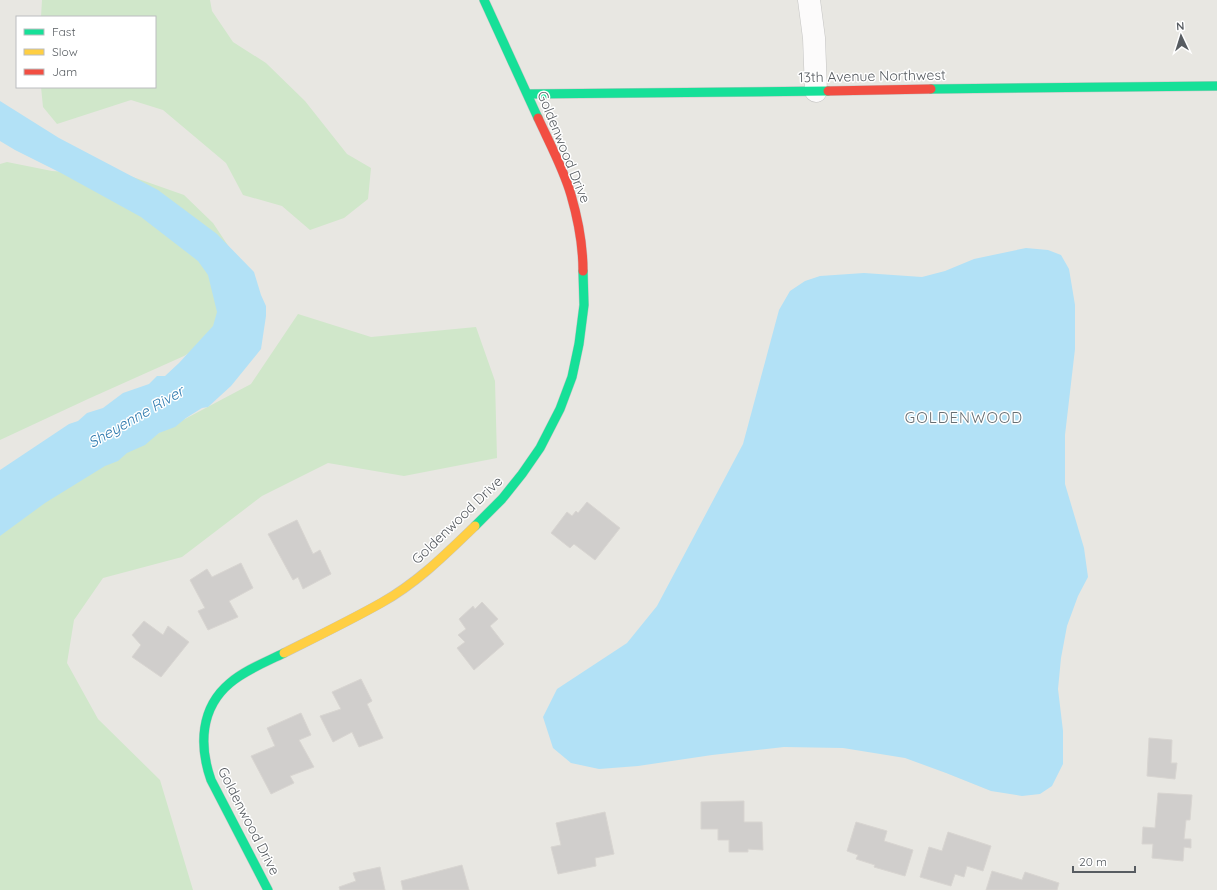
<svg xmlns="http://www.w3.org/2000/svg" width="1217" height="890" font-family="Quicksand,sans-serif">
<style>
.green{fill:#d0e7ca}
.water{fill:#b2e1f6}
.building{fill:#d0cecc;stroke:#d8d5d1}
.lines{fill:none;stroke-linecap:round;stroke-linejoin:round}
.street-casing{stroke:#c4c4c3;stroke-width:23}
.fast-casing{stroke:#c4c5c4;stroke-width:10}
.slow-casing{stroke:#c4c5c4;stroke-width:10}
.jam-casing{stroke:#c4c5c4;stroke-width:10}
.street{stroke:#fcfbfb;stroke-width:22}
.fast{stroke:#16e098;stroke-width:9}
.slow{stroke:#ffcf43;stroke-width:9}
.jam{stroke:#f24e42;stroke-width:9}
.labels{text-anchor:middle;stroke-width:3;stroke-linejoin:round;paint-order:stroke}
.street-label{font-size:14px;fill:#575c61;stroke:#fff}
.water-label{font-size:15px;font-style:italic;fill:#307baf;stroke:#fff}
.neighbourhood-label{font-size:15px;letter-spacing:1px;fill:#686f73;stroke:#fff}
</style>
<rect width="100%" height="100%" fill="#e8e7e2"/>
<path class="green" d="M 42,0 L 210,0 L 212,11 L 233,42 L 266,63 L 305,101 L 347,154 L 371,168 L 368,199 L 344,218 L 310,230 L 282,206 L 243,195 L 226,163 L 163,110 L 131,100 L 57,124 L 43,107 L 41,87 L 155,87 L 155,17 L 41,17 Z
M 7,162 L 52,171 L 130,176 L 184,195 L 213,223 L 235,256 L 219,335 L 184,356 L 88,399 L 0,440 L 0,164 Z
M 298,314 L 371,337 L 476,327 L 495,381 L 497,458 L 404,476 L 328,463 L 262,496 L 182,557 L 103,578 L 74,620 L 67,663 L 98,719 L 160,780 L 193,890 L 0,890 L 0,527 L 75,480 L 166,429 L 251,384 Z"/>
<path class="water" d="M 0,101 L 59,138 L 158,190 L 217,234 L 254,272 L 261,295 L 266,306 L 266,316 L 261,349 L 231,386 L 208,407 L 202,408 L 186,418 L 175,427 L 159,433 L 145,445 L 127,453 L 118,461 L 105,466 L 45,503 L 0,536 L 0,470 L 69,424 L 78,421 L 87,413 L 103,408 L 123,393 L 149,384 L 157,376 L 165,376 L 179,363 L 213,326 L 217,312 L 208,275 L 198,261 L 141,217 L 61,173 L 15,150 L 0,141 Z
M 1026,248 L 1048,250 L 1061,255 L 1069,269 L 1075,305 L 1075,349 L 1065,435 L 1065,484 L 1084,548 L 1088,577 L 1078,596 L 1067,626 L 1061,658 L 1058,689 L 1063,731 L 1063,764 L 1052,786 L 1040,794 L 1022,796 L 991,791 L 946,773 L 905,758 L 843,748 L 784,747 L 712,755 L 638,766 L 599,769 L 571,763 L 553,748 L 543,717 L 557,689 L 627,643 L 657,606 L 743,444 L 779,310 L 790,291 L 805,281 L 820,276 L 864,273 L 922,277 L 945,271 L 974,259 Z"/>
<path class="building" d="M 587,502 L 620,528 L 595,560 L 574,544 L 570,548 L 551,533 L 567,512 L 572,516 L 576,511 L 578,513 Z
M 297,520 L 313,554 L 320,550 L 331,574 L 303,589 L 298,577 L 293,580 L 268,534 Z
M 241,563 L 253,588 L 229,601 L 238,617 L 208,630 L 198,611 L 205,608 L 190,580 L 207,569 L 212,577 Z
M 482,602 L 498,619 L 490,626 L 504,644 L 474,670 L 457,648 L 465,642 L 458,635 L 466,629 L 459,619 L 473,606 L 475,609 Z
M 144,621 L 163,635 L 168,626 L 189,642 L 161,677 L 132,657 L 141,645 L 132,635 Z
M 361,679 L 372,701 L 367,704 L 383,738 L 359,747 L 352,732 L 333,742 L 320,716 L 341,709 L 332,692 Z
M 301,713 L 311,735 L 299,740 L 314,767 L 290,776 L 294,783 L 271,794 L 251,756 L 275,746 L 267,728 Z
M 1149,738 L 1172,740 L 1171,763 L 1177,763 L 1175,779 L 1147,776 Z
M 1158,793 L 1192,795 L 1190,820 L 1186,820 L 1184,839 L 1191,839 L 1191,848 L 1184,847 L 1183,861 L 1152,858 L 1153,844 L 1142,844 L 1143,827 L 1155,828 Z
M 744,801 L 744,822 L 762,822 L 763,850 L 748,849 L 748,852 L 729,852 L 729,840 L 718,840 L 718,829 L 701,829 L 701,802 Z
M 605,812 L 614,854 L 595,858 L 596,866 L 558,874 L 551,847 L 561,845 L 556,823 Z
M 856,822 L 887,831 L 884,841 L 913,850 L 905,876 L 874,867 L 875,865 L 856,859 L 858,855 L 847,851 Z
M 948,832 L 991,846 L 983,871 L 967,866 L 964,877 L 955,874 L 951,886 L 920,877 L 929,847 L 942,851 Z
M 462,865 L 469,890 L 403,890 L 401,881 Z
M 380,867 L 385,890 L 340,890 L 339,887 L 356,881 L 353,873 Z
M 992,871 L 1022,880 L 1025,872 L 1059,883 L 1057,890 L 986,890 Z"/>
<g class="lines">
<g class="street-casing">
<path id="street" d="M 809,0 L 814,38 L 816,91"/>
</g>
<g class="fast-casing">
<path id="fast" d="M 484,0 L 538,118
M 931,89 L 1217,86
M 528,94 L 828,91
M 475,526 L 502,499 L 522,474 L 540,448 L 560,409 L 572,377 L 579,344 L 584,305 L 583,271
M 268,890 L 211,780 C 199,746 200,708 230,683 C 245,670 266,662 284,653"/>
</g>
<g class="slow-casing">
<path id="slow" d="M 284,653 C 316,637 349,621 381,603 C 417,583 446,554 475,526"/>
</g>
<g class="jam-casing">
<path id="jam" d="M 828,91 L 931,89
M 538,118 C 549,142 564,170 571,195 C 578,219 583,245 583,271"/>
</g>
<use href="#street" class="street"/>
<use href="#fast" class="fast"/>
<use href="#slow" class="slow"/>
<use href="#jam" class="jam"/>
</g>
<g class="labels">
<g class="street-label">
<text transform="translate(872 76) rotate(-1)" y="5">13th Avenue Northwest</text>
<text transform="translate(564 147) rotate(68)" y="5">Goldenwood Drive</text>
<text transform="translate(457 520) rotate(-44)" y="5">Goldenwood Drive</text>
<text transform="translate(249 821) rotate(63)" y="5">Goldenwood Drive</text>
</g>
<g class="water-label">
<text transform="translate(136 417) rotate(-30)" y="5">Sheyenne River</text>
</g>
<g class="neighbourhood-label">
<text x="964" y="423">GOLDENWOOD</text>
</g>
</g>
<rect x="16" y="16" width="140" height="72" fill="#ffffff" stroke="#bcbec0"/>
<rect x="24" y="29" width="20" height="6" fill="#16e098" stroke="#bcbec0"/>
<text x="52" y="36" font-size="12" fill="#575c61">Fast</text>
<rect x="24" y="49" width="20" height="6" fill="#ffcf43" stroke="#bcbec0"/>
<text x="52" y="56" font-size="12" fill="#575c61">Slow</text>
<rect x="24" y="69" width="20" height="6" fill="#f24e42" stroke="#bcbec0"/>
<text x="52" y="76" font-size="12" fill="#575c61">Jam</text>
<g transform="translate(1181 36) rotate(356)" stroke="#ffffff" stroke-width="3" paint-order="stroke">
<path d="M0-3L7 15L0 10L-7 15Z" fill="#575c61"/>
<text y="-6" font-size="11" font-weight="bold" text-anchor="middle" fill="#575c61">N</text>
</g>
<path d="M1073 866v6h62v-6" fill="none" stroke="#575c61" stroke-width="2"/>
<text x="1079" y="866" font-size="12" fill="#575c61" stroke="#ffffff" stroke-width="3" paint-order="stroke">20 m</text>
</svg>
